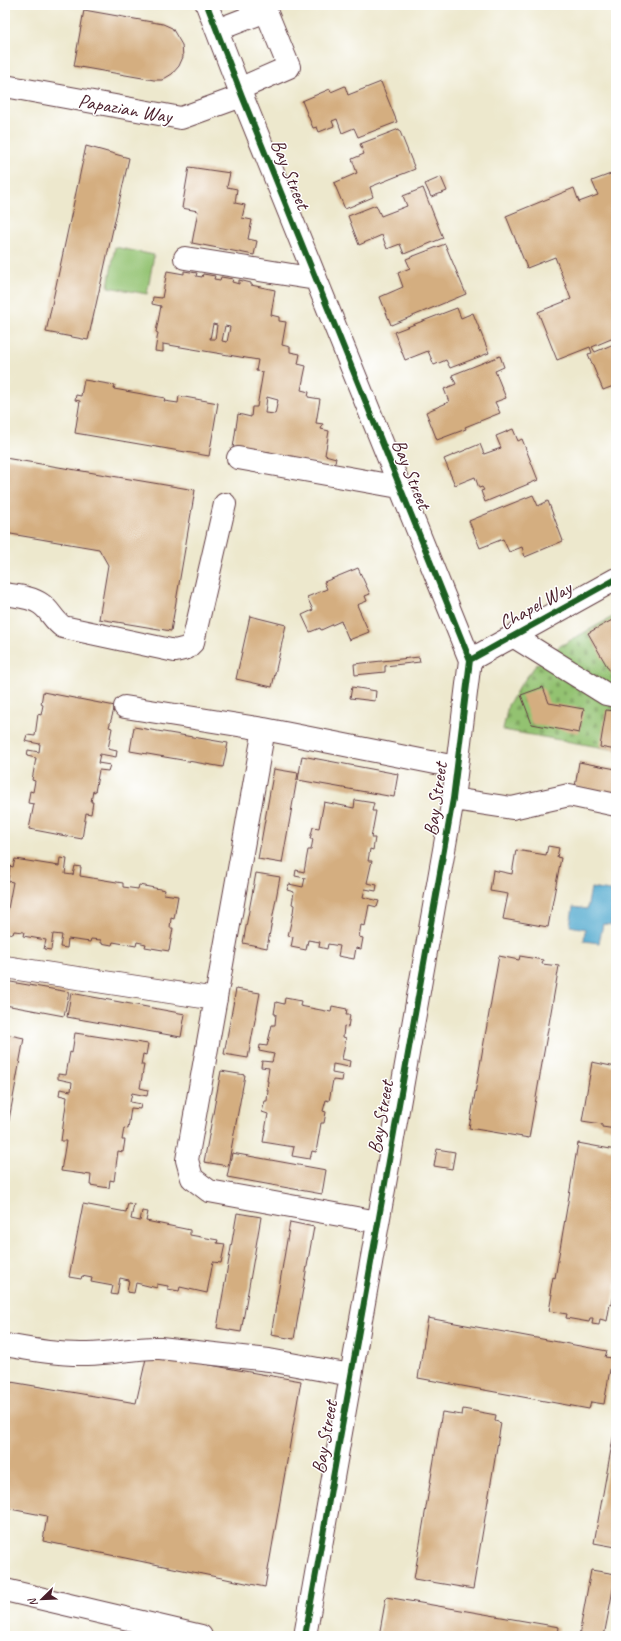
<svg xmlns="http://www.w3.org/2000/svg" width="621" height="1641" font-family="Caveat,sans-serif">
<style>
.cemetery{fill:url(#cemetery-stones);stroke:#6e704e}
.pitch{fill:#93c271;stroke:#6e704e}
.water{fill:#52aacf;stroke:#4e647d}
.building{fill:#d4ae80;fill-rule:evenodd}
.lines{fill:none;stroke-linecap:round;stroke-linejoin:round}
.minor-casing{stroke:#623d43;stroke-width:24}
.minor{stroke:#fff;stroke-width:22}
.cycleway-casing{stroke:#fff;stroke-width:8}
.cycleway{stroke:#1b5e20;stroke-width:6}
.labels{text-anchor:middle;stroke-width:3;stroke-linejoin:round;paint-order:stroke}
.street-label{font-size:20px;fill:#4a1f2b;stroke:#fff}
</style>
<defs>
<pattern id="cemetery-stones" width="16" height="16" patternUnits="userSpaceOnUse"><rect width="16" height="16" fill="#93c271"/><path d="M2 7V4a2 2 0 0 1 4 0v3zM10 15v-3a2 2 0 0 1 4 0v3z" fill="#80a662"/></pattern>
</defs>
<rect width="100%" height="100%" fill="#fff"/>
<filter id="ink" filterUnits="userSpaceOnUse"><feTurbulence type="fractalNoise" baseFrequency=".025" numOctaves="2"/><feDisplacementMap in="SourceGraphic" scale="8" xChannelSelector="R" yChannelSelector="G"/><feConvolveMatrix kernelMatrix="1 2 1 2 8 2 1 2 1" color-interpolation-filters="sRGB"/></filter>
<filter id="wash" filterUnits="userSpaceOnUse"><feTurbulence type="fractalNoise" baseFrequency=".012" numOctaves="4" result="noise"/><feDisplacementMap in="SourceGraphic" scale="16" xChannelSelector="R" yChannelSelector="G"/><feGaussianBlur stdDeviation="0.9" result="paint"/><feColorMatrix in="noise" values="0 0 0 0 0 0 0 0 0 0 0 0 0 0 0 0 0 1.4 0 .05"/><feComposite in="paint" operator="in"/></filter>
<g filter="url(#wash)">
<rect width="100%" height="100%" fill="#ede8cd"/>
<path class="cemetery" d="M 616,615 L 616,750 L 503,730 L 508,705 L 519,687 L 536,665 L 560,646 Z"/>
<path class="pitch" d="M 115,247 L 154,255 L 147,294 L 108,287 Z"/>
<path class="water" d="M 591,888 L 616,892 L 611,925 L 603,924 L 599,943 L 584,941 L 585,929 L 570,926 L 573,907 L 587,909 Z"/>
<g id="blocks">
<path class="building" d="M 84,10 L 163,24 L 172,28 L 182,45 L 183,57 L 179,66 L 172,74 L 162,80 L 154,80 L 74,66 Z
M 381,82 L 397,122 L 358,137 L 354,128 L 342,133 L 337,119 L 332,121 L 334,126 L 319,132 L 317,127 L 313,128 L 302,101 L 330,89 L 331,92 L 345,86 L 348,95 Z
M 399,129 L 415,169 L 370,187 L 373,197 L 345,209 L 334,183 L 357,173 L 352,159 L 364,154 L 360,144 Z
M 86,146 L 129,158 L 88,340 L 46,332 Z
M 189,167 L 230,173 L 227,187 L 237,189 L 235,203 L 245,205 L 242,218 L 252,220 L 248,239 L 257,241 L 254,255 L 192,243 L 198,211 L 182,208 Z
M 616,172 L 616,337 L 592,347 L 595,352 L 616,343 L 616,385 L 603,390 L 588,354 L 592,353 L 590,347 L 557,360 L 538,312 L 571,299 L 555,257 L 527,268 L 506,216 L 574,188 L 579,202 L 598,195 L 592,181 Z
M 441,177 L 447,191 L 431,197 L 425,184 Z
M 423,188 L 443,238 L 404,254 L 400,244 L 387,249 L 382,235 L 359,245 L 348,216 L 376,205 L 381,216 L 407,206 L 403,196 Z
M 445,244 L 466,294 L 391,325 L 380,297 L 403,287 L 398,273 L 410,268 L 406,259 Z
M 167,271 L 184,274 L 184,271 L 197,273 L 196,276 L 202,277 L 203,274 L 215,276 L 214,279 L 220,280 L 221,277 L 233,279 L 232,282 L 239,284 L 239,280 L 251,283 L 251,285 L 275,290 L 271,315 L 279,317 L 279,321 L 286,322 L 282,345 L 290,347 L 290,352 L 300,354 L 298,364 L 306,366 L 301,390 L 309,392 L 308,397 L 320,399 L 316,423 L 323,424 L 321,429 L 329,431 L 325,455 L 336,458 L 334,466 L 270,455 L 270,452 L 261,451 L 261,453 L 233,448 L 238,414 L 251,417 L 252,407 L 257,407 L 263,372 L 256,371 L 258,360 L 163,344 L 163,352 L 155,351 L 158,333 L 156,332 L 161,306 L 152,304 L 153,297 L 162,298 ZM 213,324 L 217,325 L 215,339 L 210,339 ZM 225,326 L 230,327 L 227,342 L 222,341 ZM 267,397 L 278,400 L 275,414 L 265,413 Z
M 457,308 L 461,318 L 473,313 L 489,353 L 450,368 L 446,360 L 434,365 L 428,351 L 405,360 L 394,332 Z
M 500,356 L 504,367 L 495,371 L 506,398 L 495,402 L 500,413 L 465,427 L 466,429 L 437,440 L 426,412 L 449,402 L 444,389 L 456,384 L 452,375 Z
M 84,380 L 115,385 L 114,389 L 165,398 L 164,401 L 178,403 L 179,396 L 218,403 L 209,456 L 75,433 L 80,401 L 75,400 L 76,395 L 81,396 Z
M 513,429 L 518,441 L 522,439 L 538,480 L 485,502 L 481,491 L 484,490 L 482,487 L 479,488 L 475,477 L 455,485 L 444,459 L 480,444 L 484,454 L 501,448 L 496,436 Z
M 5,458 L 195,490 L 171,631 L 99,619 L 108,565 L 99,549 L 5,533 Z
M 533,495 L 538,506 L 548,501 L 563,541 L 525,557 L 522,547 L 509,552 L 503,539 L 480,548 L 469,521 Z
M 358,568 L 370,594 L 365,596 L 367,601 L 357,605 L 369,632 L 349,640 L 341,621 L 321,630 L 320,628 L 310,632 L 302,615 L 313,610 L 307,597 L 327,589 L 324,582 Z
M 250,616 L 286,625 L 272,687 L 236,679 Z
M 616,618 L 616,682 L 588,633 Z
M 419,657 L 420,662 L 385,666 L 385,672 L 355,675 L 354,664 Z
M 352,687 L 376,691 L 375,701 L 350,698 Z
M 543,687 L 549,703 L 584,709 L 579,733 L 532,724 L 521,695 Z
M 43,692 L 115,706 L 109,727 L 112,728 L 108,749 L 117,751 L 116,757 L 100,754 L 98,763 L 110,765 L 108,771 L 99,770 L 95,792 L 93,791 L 91,802 L 93,802 L 91,814 L 86,813 L 82,839 L 29,829 L 34,804 L 28,803 L 30,791 L 33,792 L 35,781 L 32,780 L 36,758 L 27,756 L 28,750 L 39,752 L 40,744 L 25,741 L 27,735 L 35,736 L 38,714 L 41,715 L 43,705 L 41,704 Z
M 606,710 L 616,711 L 616,750 L 600,747 Z
M 134,727 L 228,743 L 223,767 L 130,751 Z
M 302,756 L 398,774 L 394,797 L 298,780 Z
M 579,762 L 616,769 L 616,794 L 575,787 Z
M 274,769 L 298,773 L 282,863 L 258,859 Z
M 355,800 L 374,803 L 372,811 L 376,811 L 371,838 L 375,838 L 373,850 L 370,849 L 368,861 L 372,861 L 367,883 L 377,885 L 376,891 L 365,889 L 363,897 L 379,901 L 377,907 L 369,905 L 365,926 L 361,925 L 359,937 L 363,938 L 361,949 L 356,948 L 354,959 L 338,956 L 340,946 L 328,944 L 327,949 L 319,947 L 320,942 L 308,940 L 306,950 L 291,947 L 293,937 L 288,936 L 293,913 L 294,905 L 292,904 L 294,892 L 287,890 L 289,884 L 303,887 L 305,878 L 295,876 L 296,870 L 304,872 L 308,850 L 311,850 L 313,839 L 310,839 L 313,827 L 319,828 L 324,802 L 354,808 Z
M 548,846 L 559,848 L 557,857 L 561,858 L 548,927 L 503,919 L 508,894 L 490,891 L 493,870 L 512,874 L 516,850 L 546,855 Z
M 60,858 L 67,859 L 65,874 L 73,875 L 75,866 L 81,867 L 80,876 L 123,883 L 123,887 L 138,889 L 139,885 L 165,890 L 164,894 L 178,896 L 174,919 L 171,918 L 170,928 L 173,928 L 169,951 L 145,947 L 146,944 L 137,942 L 136,946 L 113,942 L 112,945 L 101,943 L 101,940 L 91,939 L 90,942 L 68,939 L 67,948 L 60,947 L 62,935 L 53,934 L 51,950 L 44,949 L 46,940 L 23,936 L 24,932 L 14,931 L 13,934 L 5,932 L 5,914 L 7,914 L 13,882 L 8,881 L 10,866 L 13,867 L 15,859 L 59,866 Z
M 256,873 L 280,877 L 267,948 L 243,943 Z
M 499,956 L 519,960 L 520,956 L 543,960 L 542,964 L 559,966 L 529,1138 L 469,1128 Z
M 5,981 L 69,992 L 64,1016 L 5,1005 Z
M 236,989 L 260,993 L 248,1058 L 224,1054 Z
M 71,993 L 185,1014 L 181,1037 L 67,1017 Z
M 285,998 L 301,1001 L 300,1006 L 331,1012 L 332,1006 L 347,1009 L 346,1015 L 350,1015 L 348,1027 L 344,1026 L 343,1037 L 346,1038 L 342,1059 L 350,1061 L 349,1067 L 333,1064 L 332,1073 L 343,1075 L 342,1081 L 333,1080 L 329,1101 L 326,1100 L 323,1111 L 326,1112 L 324,1123 L 321,1123 L 316,1152 L 312,1151 L 310,1159 L 292,1156 L 294,1147 L 263,1142 L 268,1114 L 262,1112 L 265,1101 L 267,1101 L 268,1090 L 267,1090 L 268,1081 L 267,1081 L 269,1068 L 261,1067 L 262,1061 L 272,1062 L 274,1054 L 259,1051 L 260,1045 L 267,1046 L 272,1025 L 275,1025 L 276,1014 L 274,1014 L 276,1002 L 284,1004 Z
M 75,1033 L 148,1044 L 146,1055 L 143,1054 L 141,1065 L 144,1065 L 140,1088 L 148,1090 L 147,1096 L 132,1093 L 130,1102 L 141,1104 L 140,1109 L 131,1108 L 128,1129 L 124,1128 L 122,1140 L 125,1140 L 123,1152 L 118,1151 L 114,1181 L 110,1180 L 109,1188 L 90,1185 L 91,1175 L 61,1171 L 66,1141 L 61,1141 L 67,1097 L 59,1095 L 60,1089 L 71,1091 L 72,1082 L 58,1079 L 58,1074 L 66,1075 L 70,1052 L 72,1053 Z
M 5,1034 L 24,1038 L 6,1136 L 5,1136 Z
M 592,1062 L 616,1067 L 616,1129 L 602,1127 L 602,1124 L 582,1121 Z
M 221,1071 L 245,1075 L 228,1166 L 204,1162 Z
M 578,1143 L 616,1150 L 616,1283 L 612,1305 L 610,1304 L 607,1321 L 600,1319 L 599,1325 L 592,1324 L 593,1318 L 590,1318 L 589,1322 L 566,1318 L 567,1314 L 549,1311 L 552,1294 L 550,1294 L 553,1277 L 555,1278 Z
M 437,1149 L 455,1152 L 452,1169 L 434,1166 Z
M 232,1153 L 326,1170 L 322,1194 L 227,1177 Z
M 128,1203 L 134,1204 L 131,1219 L 140,1221 L 142,1211 L 148,1212 L 146,1221 L 190,1230 L 190,1235 L 218,1240 L 217,1243 L 225,1244 L 221,1263 L 213,1262 L 207,1293 L 180,1287 L 179,1291 L 168,1289 L 168,1286 L 157,1284 L 157,1288 L 136,1283 L 134,1293 L 127,1292 L 129,1280 L 120,1278 L 117,1295 L 111,1294 L 113,1286 L 91,1282 L 92,1278 L 82,1276 L 81,1279 L 69,1277 L 83,1204 L 126,1212 Z
M 237,1213 L 261,1217 L 241,1332 L 217,1328 Z
M 290,1222 L 314,1227 L 294,1339 L 271,1335 Z
M 428,1318 L 607,1351 L 605,1357 L 612,1358 L 604,1404 L 591,1402 L 589,1409 L 418,1378 Z
M 147,1354 L 301,1381 L 265,1587 L 43,1541 L 47,1516 L 5,1508 L 5,1381 L 136,1403 Z
M 463,1409 L 496,1415 L 495,1421 L 501,1423 L 473,1589 L 414,1579 L 442,1412 L 462,1415 Z
M 614,1433 L 616,1433 L 616,1547 L 594,1543 Z
M 591,1570 L 616,1574 L 604,1636 L 579,1636 Z
M 386,1597 L 559,1627 L 558,1636 L 379,1636 Z"/>
</g>
</g>
<g filter="url(#ink)">
<use href="#blocks" fill-opacity="0" stroke="#623d43" stroke-width="1"/>
<g class="lines">
<g class="minor-casing">
<path id="minor" d="M 207,5 L 242,96 L 470,660 L 453,799 L 305,1636
M 217,30 L 266,11 L 289,67 L 239,89
M 5,86 L 181,118 L 242,96
M 185,258 L 316,279
M 238,458 L 399,487
M 5,594 C 16,596 32,597 41,604 C 50,610 53,620 63,627 L 175,651 L 187,648 L 193,642 L 225,504
M 513,636 L 606,694 L 616,696
M 470,660 L 616,579
M 125,707 L 264,729 L 456,767
M 264,729 L 187,1160 L 192,1178 L 209,1191 L 378,1222
M 453,799 L 512,808 L 569,795 L 616,805
M 5,967 L 216,999
M 5,1345 C 33,1350 60,1355 88,1354 C 112,1354 136,1347 160,1348 L 269,1360 L 351,1375
M 5,1590 L 201,1636"/>
</g>
<use href="#minor" class="minor"/>
<g class="cycleway-casing">
<path id="cycleway" d="M 207,5 L 242,96 L 470,660 L 453,799 L 305,1636
M 470,660 L 616,579"/>
</g>
<use href="#cycleway" class="cycleway"/>
</g>
</g>
<g class="labels">
<g class="street-label">
<text transform="translate(125 108) rotate(10)" y="7">Papazian Way</text>
<text transform="translate(291 174) rotate(68)" y="7">Bay Street</text>
<text transform="translate(412 474) rotate(68)" y="7">Bay Street</text>
<text transform="translate(535 605) rotate(-29)" y="7">Chapel Way</text>
<text transform="translate(435 799) rotate(-82)" y="7">Bay Street</text>
<text transform="translate(380 1117) rotate(-80)" y="7">Bay Street</text>
<text transform="translate(324 1437) rotate(-80)" y="7">Bay Street</text>
</g>
</g>
<rect width="621" height="1641" fill="none" stroke="#fff" stroke-width="20"/>
<g transform="translate(42 1599) rotate(247)" stroke="#ffffff" stroke-width="3" paint-order="stroke">
<path d="M0-3L7 15L0 10L-7 15Z" fill="#4a1f2b"/>
<text y="-6" font-size="11" font-weight="bold" text-anchor="middle" fill="#4a1f2b">N</text>
</g>
</svg>
